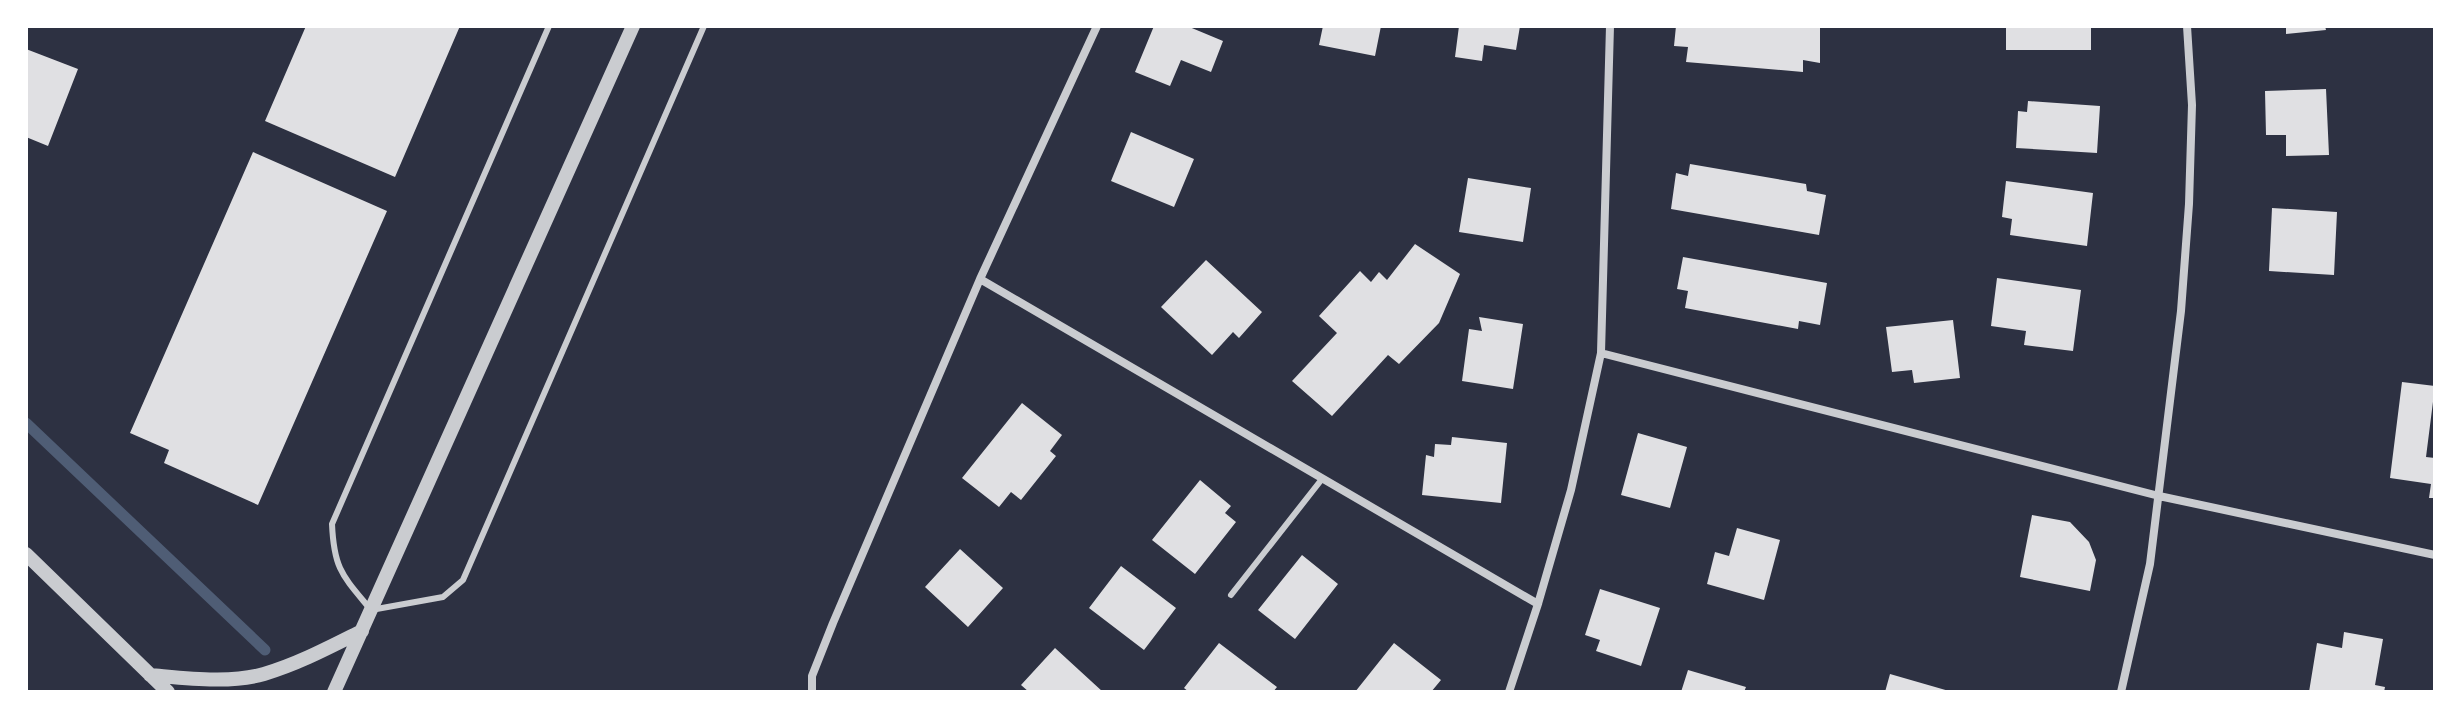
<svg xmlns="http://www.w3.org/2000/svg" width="2461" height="718" font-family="'PT Sans',sans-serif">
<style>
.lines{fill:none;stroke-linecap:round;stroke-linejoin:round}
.stream{stroke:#4f5d75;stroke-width:11}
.building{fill:#e0e0e3}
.service{stroke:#caccd0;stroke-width:6}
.minor{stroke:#caccd0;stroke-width:8}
.tertiary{stroke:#caccd0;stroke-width:14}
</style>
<rect width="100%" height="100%" fill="#2d3142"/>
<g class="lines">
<path class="stream" d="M 26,423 L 265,650"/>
</g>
<path class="building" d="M 306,26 L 460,26 L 395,177 L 265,121 Z
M 1154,26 L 1187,26 L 1223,41 L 1211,72 L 1181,60 L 1170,86 L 1135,72 Z
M 1323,26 L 1381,26 L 1375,56 L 1319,45 Z
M 1459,26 L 1520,26 L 1516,50 L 1484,45 L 1482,61 L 1455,57 Z
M 1676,26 L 1820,26 L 1820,63 L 1803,60 L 1803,72 L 1686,62 L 1688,47 L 1674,46 Z
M 2006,26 L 2091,26 L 2091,50 L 2006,50 Z
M 2286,26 L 2325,26 L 2326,30 L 2286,34 Z
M 26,49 L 78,69 L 48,146 L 26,137 Z
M 2326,89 L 2329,155 L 2286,156 L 2286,135 L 2266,135 L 2265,91 Z
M 2028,101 L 2100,106 L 2097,153 L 2016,148 L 2018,111 L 2027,112 Z
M 1131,132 L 1194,159 L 1174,207 L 1111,181 Z
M 253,152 L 387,211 L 258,505 L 164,463 L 169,450 L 130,433 Z
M 1690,164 L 1806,184 L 1807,191 L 1826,195 L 1819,235 L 1671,209 L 1676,173 L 1688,176 Z
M 1468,178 L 1531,188 L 1523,242 L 1459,232 Z
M 2006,181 L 2093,193 L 2087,246 L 2010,235 L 2012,219 L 2002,217 Z
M 2272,208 L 2337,212 L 2334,275 L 2269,271 Z
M 1415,244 L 1460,274 L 1439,323 L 1399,364 L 1388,355 L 1332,416 L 1292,381 L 1337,333 L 1319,316 L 1360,271 L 1371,282 L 1379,272 L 1387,280 Z
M 1683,257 L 1827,283 L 1820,325 L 1799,321 L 1798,329 L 1685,308 L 1688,291 L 1677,289 Z
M 1206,260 L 1262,312 L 1239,338 L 1233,332 L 1212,355 L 1161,307 Z
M 1997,278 L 2081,290 L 2073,351 L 2024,345 L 2026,331 L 1991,326 Z
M 1479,317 L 1523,324 L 1513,389 L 1462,381 L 1469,329 L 1482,331 Z
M 1953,320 L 1960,378 L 1914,383 L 1912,370 L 1892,372 L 1886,327 Z
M 2402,382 L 2435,386 L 2426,457 L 2435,458 L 2435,498 L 2429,498 L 2431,484 L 2390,478 Z
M 1022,403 L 1062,435 L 1050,451 L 1056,456 L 1021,500 L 1011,492 L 999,507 L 962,478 Z
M 1638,433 L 1687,447 L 1670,508 L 1621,495 Z
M 1452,437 L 1507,443 L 1501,503 L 1422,495 L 1426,455 L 1434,457 L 1435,444 L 1451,445 Z
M 1200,480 L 1231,506 L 1225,513 L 1236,522 L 1195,574 L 1152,540 Z
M 2032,515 L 2070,522 L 2089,542 L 2096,560 L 2090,591 L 2020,577 Z
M 1737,528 L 1780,540 L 1764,600 L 1707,584 L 1715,552 L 1729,556 Z
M 960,549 L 1003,588 L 968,627 L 925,587 Z
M 1302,555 L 1338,584 L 1295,639 L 1258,610 Z
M 1121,566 L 1176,608 L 1144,650 L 1089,608 Z
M 1600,589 L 1660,608 L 1641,666 L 1596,651 L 1600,640 L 1585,635 Z
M 2344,632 L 2383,639 L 2375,685 L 2385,687 L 2384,692 L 2309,692 L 2317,643 L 2342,648 Z
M 1219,643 L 1277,687 L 1273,692 L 1189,692 L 1184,688 Z
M 1394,643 L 1441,680 L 1431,692 L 1355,692 Z
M 1055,648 L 1103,692 L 1029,692 L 1021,685 Z
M 1688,670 L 1746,687 L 1744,692 L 1681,692 Z
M 1890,674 L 1949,691 L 1949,692 L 1885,692 Z"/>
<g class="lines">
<path class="service" d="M 549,26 L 332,524 C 334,570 343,576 371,610 L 443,597 L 463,580 L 704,26
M 1231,595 L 1322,479"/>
<path class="minor" d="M 980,279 L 1538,604
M 1601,353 L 2159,496 L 2435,555
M 812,692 L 812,676 L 833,623 L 980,279 L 1097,26
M 1509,692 L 1538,604 L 1571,490 L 1601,353 L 1610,26
M 2121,692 L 2150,564 L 2181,311 L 2189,204 L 2192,105 L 2187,26"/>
<path class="tertiary" d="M 26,554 L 168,692
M 150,675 C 185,678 230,684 264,674 C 298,664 330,647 362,631
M 334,692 L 633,26"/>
</g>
<rect width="2461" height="718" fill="none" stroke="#ffffff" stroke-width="56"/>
</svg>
